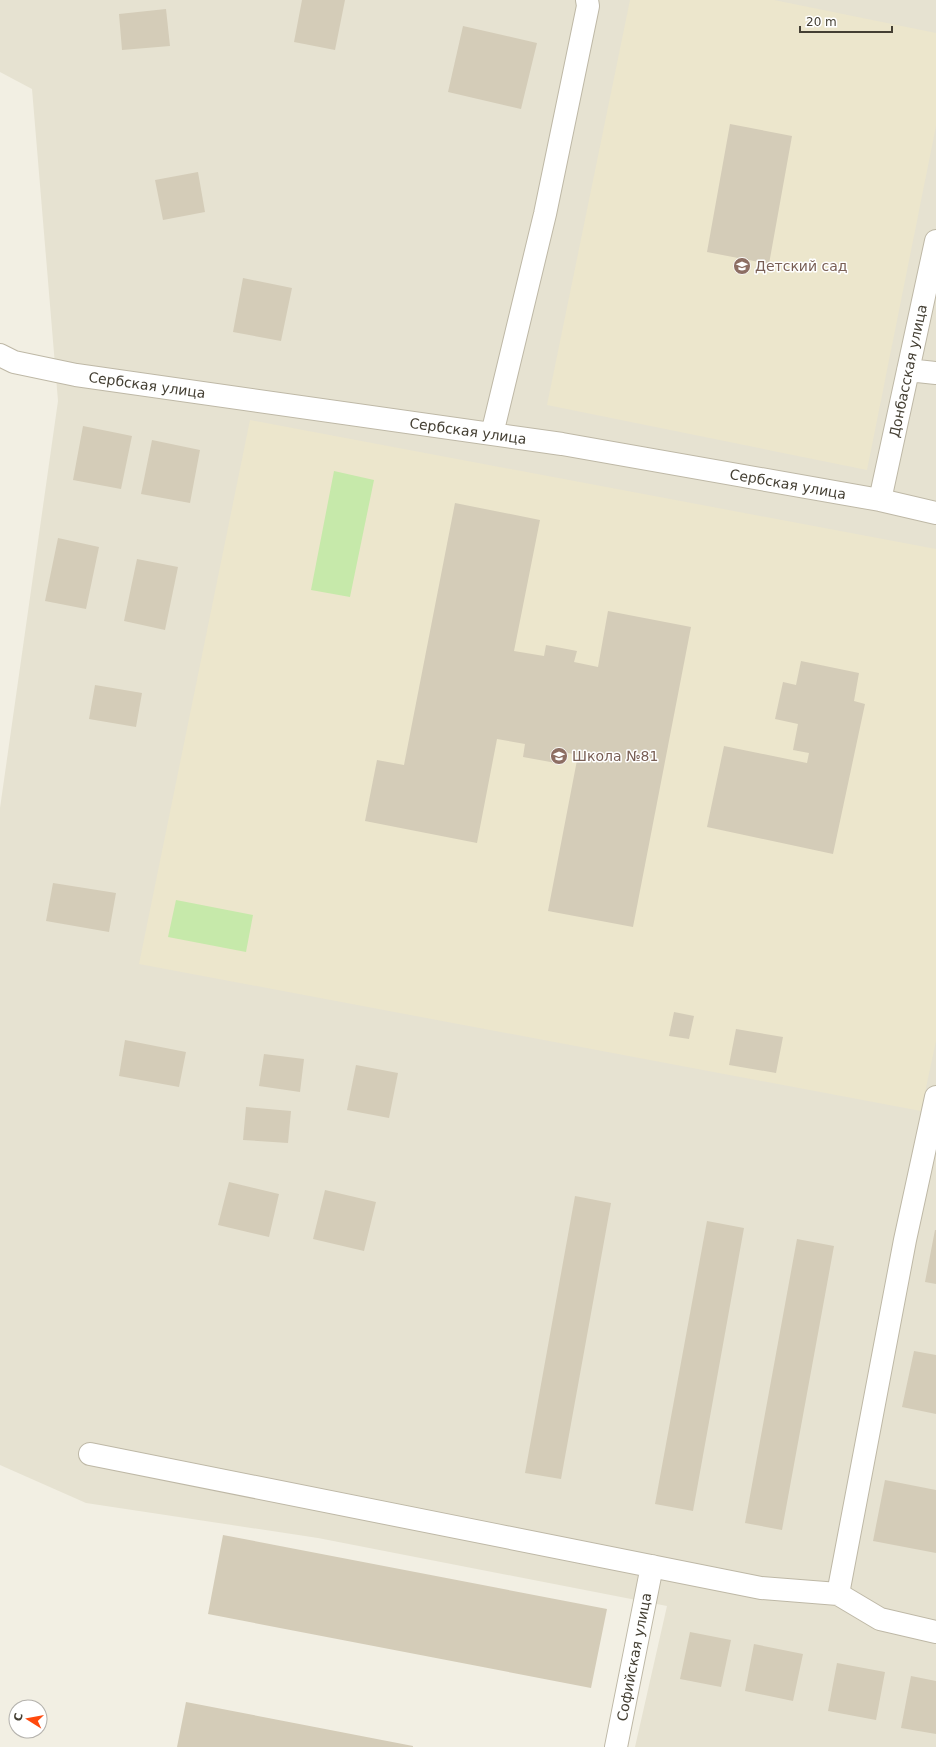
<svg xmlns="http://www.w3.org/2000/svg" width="936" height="1747" font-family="'DejaVu Sans',sans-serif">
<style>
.residential{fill:#e6e2d1}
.education{fill:#ece6cc}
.green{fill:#c6e9aa}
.building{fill:#d4ccb8}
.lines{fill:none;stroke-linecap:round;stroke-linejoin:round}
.minor-casing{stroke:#beb8a6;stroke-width:24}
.minor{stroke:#fff;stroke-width:22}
.labels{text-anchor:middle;stroke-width:3;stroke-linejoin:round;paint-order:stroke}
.education-label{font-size:14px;fill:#785e54;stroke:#fff;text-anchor:start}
.street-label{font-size:14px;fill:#443f33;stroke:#fff}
</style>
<rect width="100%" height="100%" fill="#f2efe3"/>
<path class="residential" d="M 0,0 L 936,0 L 936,1747 L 635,1747 L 667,1606 L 318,1538 L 86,1503 L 0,1465 L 0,808 L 58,401 L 32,89 L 0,72 Z"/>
<path class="education" d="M 630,0 L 774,0 L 936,33 L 936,126 L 867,470 L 547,405 Z
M 250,420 L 936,549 L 936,1041 L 921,1111 L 139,964 Z"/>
<path class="green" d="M 334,471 L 374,480 L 350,597 L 311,590 Z
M 176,900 L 253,915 L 246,952 L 168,937 Z"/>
<path class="building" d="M 302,0 L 345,0 L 335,50 L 294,42 Z
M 166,9 L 170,46 L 122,50 L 119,14 Z
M 463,26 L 537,43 L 521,109 L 448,92 Z
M 730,124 L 792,136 L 769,264 L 707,252 Z
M 198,172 L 205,212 L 163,220 L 155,180 Z
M 243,278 L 292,288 L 281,341 L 233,332 Z
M 83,426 L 132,436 L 121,489 L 73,480 Z
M 152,440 L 200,450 L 190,503 L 141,494 Z
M 455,503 L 540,520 L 514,651 L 544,656 L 546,645 L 577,651 L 574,662 L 598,667 L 608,611 L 691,627 L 633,927 L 548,911 L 578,755 L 559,751 L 556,763 L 523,757 L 525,744 L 497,739 L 477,843 L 365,821 L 377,760 L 404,765 Z
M 58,538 L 99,547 L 86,609 L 45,601 Z
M 137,559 L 178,567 L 165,630 L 124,621 Z
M 801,661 L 859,673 L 854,701 L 865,704 L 833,854 L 707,827 L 724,746 L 807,763 L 809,753 L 793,750 L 798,724 L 775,719 L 783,682 L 796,685 Z
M 95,685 L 142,693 L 136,727 L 89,719 Z
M 53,883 L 116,893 L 109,932 L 46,921 Z
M 674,1012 L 694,1016 L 689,1039 L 669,1036 Z
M 736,1029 L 783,1037 L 776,1073 L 729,1065 Z
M 125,1040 L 186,1052 L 179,1087 L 119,1076 Z
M 264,1054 L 304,1059 L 300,1092 L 259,1086 Z
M 356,1065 L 398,1073 L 389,1118 L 347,1110 Z
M 246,1107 L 291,1111 L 288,1143 L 243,1140 Z
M 229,1182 L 279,1194 L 269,1237 L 218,1225 Z
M 325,1190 L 376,1202 L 364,1251 L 313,1239 Z
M 575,1196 L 611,1203 L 561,1479 L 525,1473 Z
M 707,1221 L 744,1228 L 693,1511 L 655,1504 Z
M 935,1230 L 936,1230 L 936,1284 L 925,1282 Z
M 797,1239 L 834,1246 L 782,1530 L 745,1523 Z
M 914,1351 L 936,1355 L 936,1414 L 902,1407 Z
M 885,1480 L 936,1490 L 936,1553 L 873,1541 Z
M 223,1535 L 607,1609 L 591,1688 L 208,1614 Z
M 690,1632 L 731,1640 L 721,1687 L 680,1679 Z
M 754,1644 L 803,1654 L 793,1701 L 745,1691 Z
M 837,1663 L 885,1672 L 876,1720 L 828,1711 Z
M 911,1676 L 936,1681 L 936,1734 L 901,1728 Z
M 186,1702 L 413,1746 L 413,1747 L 177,1747 Z"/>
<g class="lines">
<g class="minor-casing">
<path id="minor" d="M 0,355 L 14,362 L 76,375 L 562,444 L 880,500 L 936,513
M 908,370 L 936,373
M 492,434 L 545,214 L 588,6 L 587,0
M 880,500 L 936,241
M 90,1454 L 761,1588 L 838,1594 L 880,1619 L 936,1632
M 838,1594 L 905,1240 L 936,1097
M 616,1747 L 652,1566"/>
</g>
<use href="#minor" class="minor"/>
</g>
<defs>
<g id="school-disc" transform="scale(0.9)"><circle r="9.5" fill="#8d6e63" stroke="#fff"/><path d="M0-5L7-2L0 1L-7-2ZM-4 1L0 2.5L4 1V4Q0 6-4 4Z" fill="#fff"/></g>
</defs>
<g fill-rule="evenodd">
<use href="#school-disc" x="742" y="266"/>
<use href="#school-disc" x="559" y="756"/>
</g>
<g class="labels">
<g class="education-label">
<text x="755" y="271">Детский сад</text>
<text x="572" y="761">Школа №81</text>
</g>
<g class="street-label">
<text transform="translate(908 371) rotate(-78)" y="5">Донбасская улица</text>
<text transform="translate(147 385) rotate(8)" y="5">Сербская улица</text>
<text transform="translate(468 431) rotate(8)" y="5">Сербская улица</text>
<text transform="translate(788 484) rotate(10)" y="5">Сербская улица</text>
<text transform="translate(634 1657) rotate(-79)" y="5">Софийская улица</text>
</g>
</g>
<g transform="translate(28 1719) rotate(281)"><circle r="19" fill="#ffffff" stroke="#b4b2ad"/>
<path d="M0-3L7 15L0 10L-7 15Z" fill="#ff490d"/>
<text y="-6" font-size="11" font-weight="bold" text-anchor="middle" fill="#443f33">С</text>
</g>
<path d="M800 26v6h92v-6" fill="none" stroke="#443f33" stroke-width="2"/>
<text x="806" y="26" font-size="12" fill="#443f33" stroke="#ffffff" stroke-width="3" paint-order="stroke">20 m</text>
</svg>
